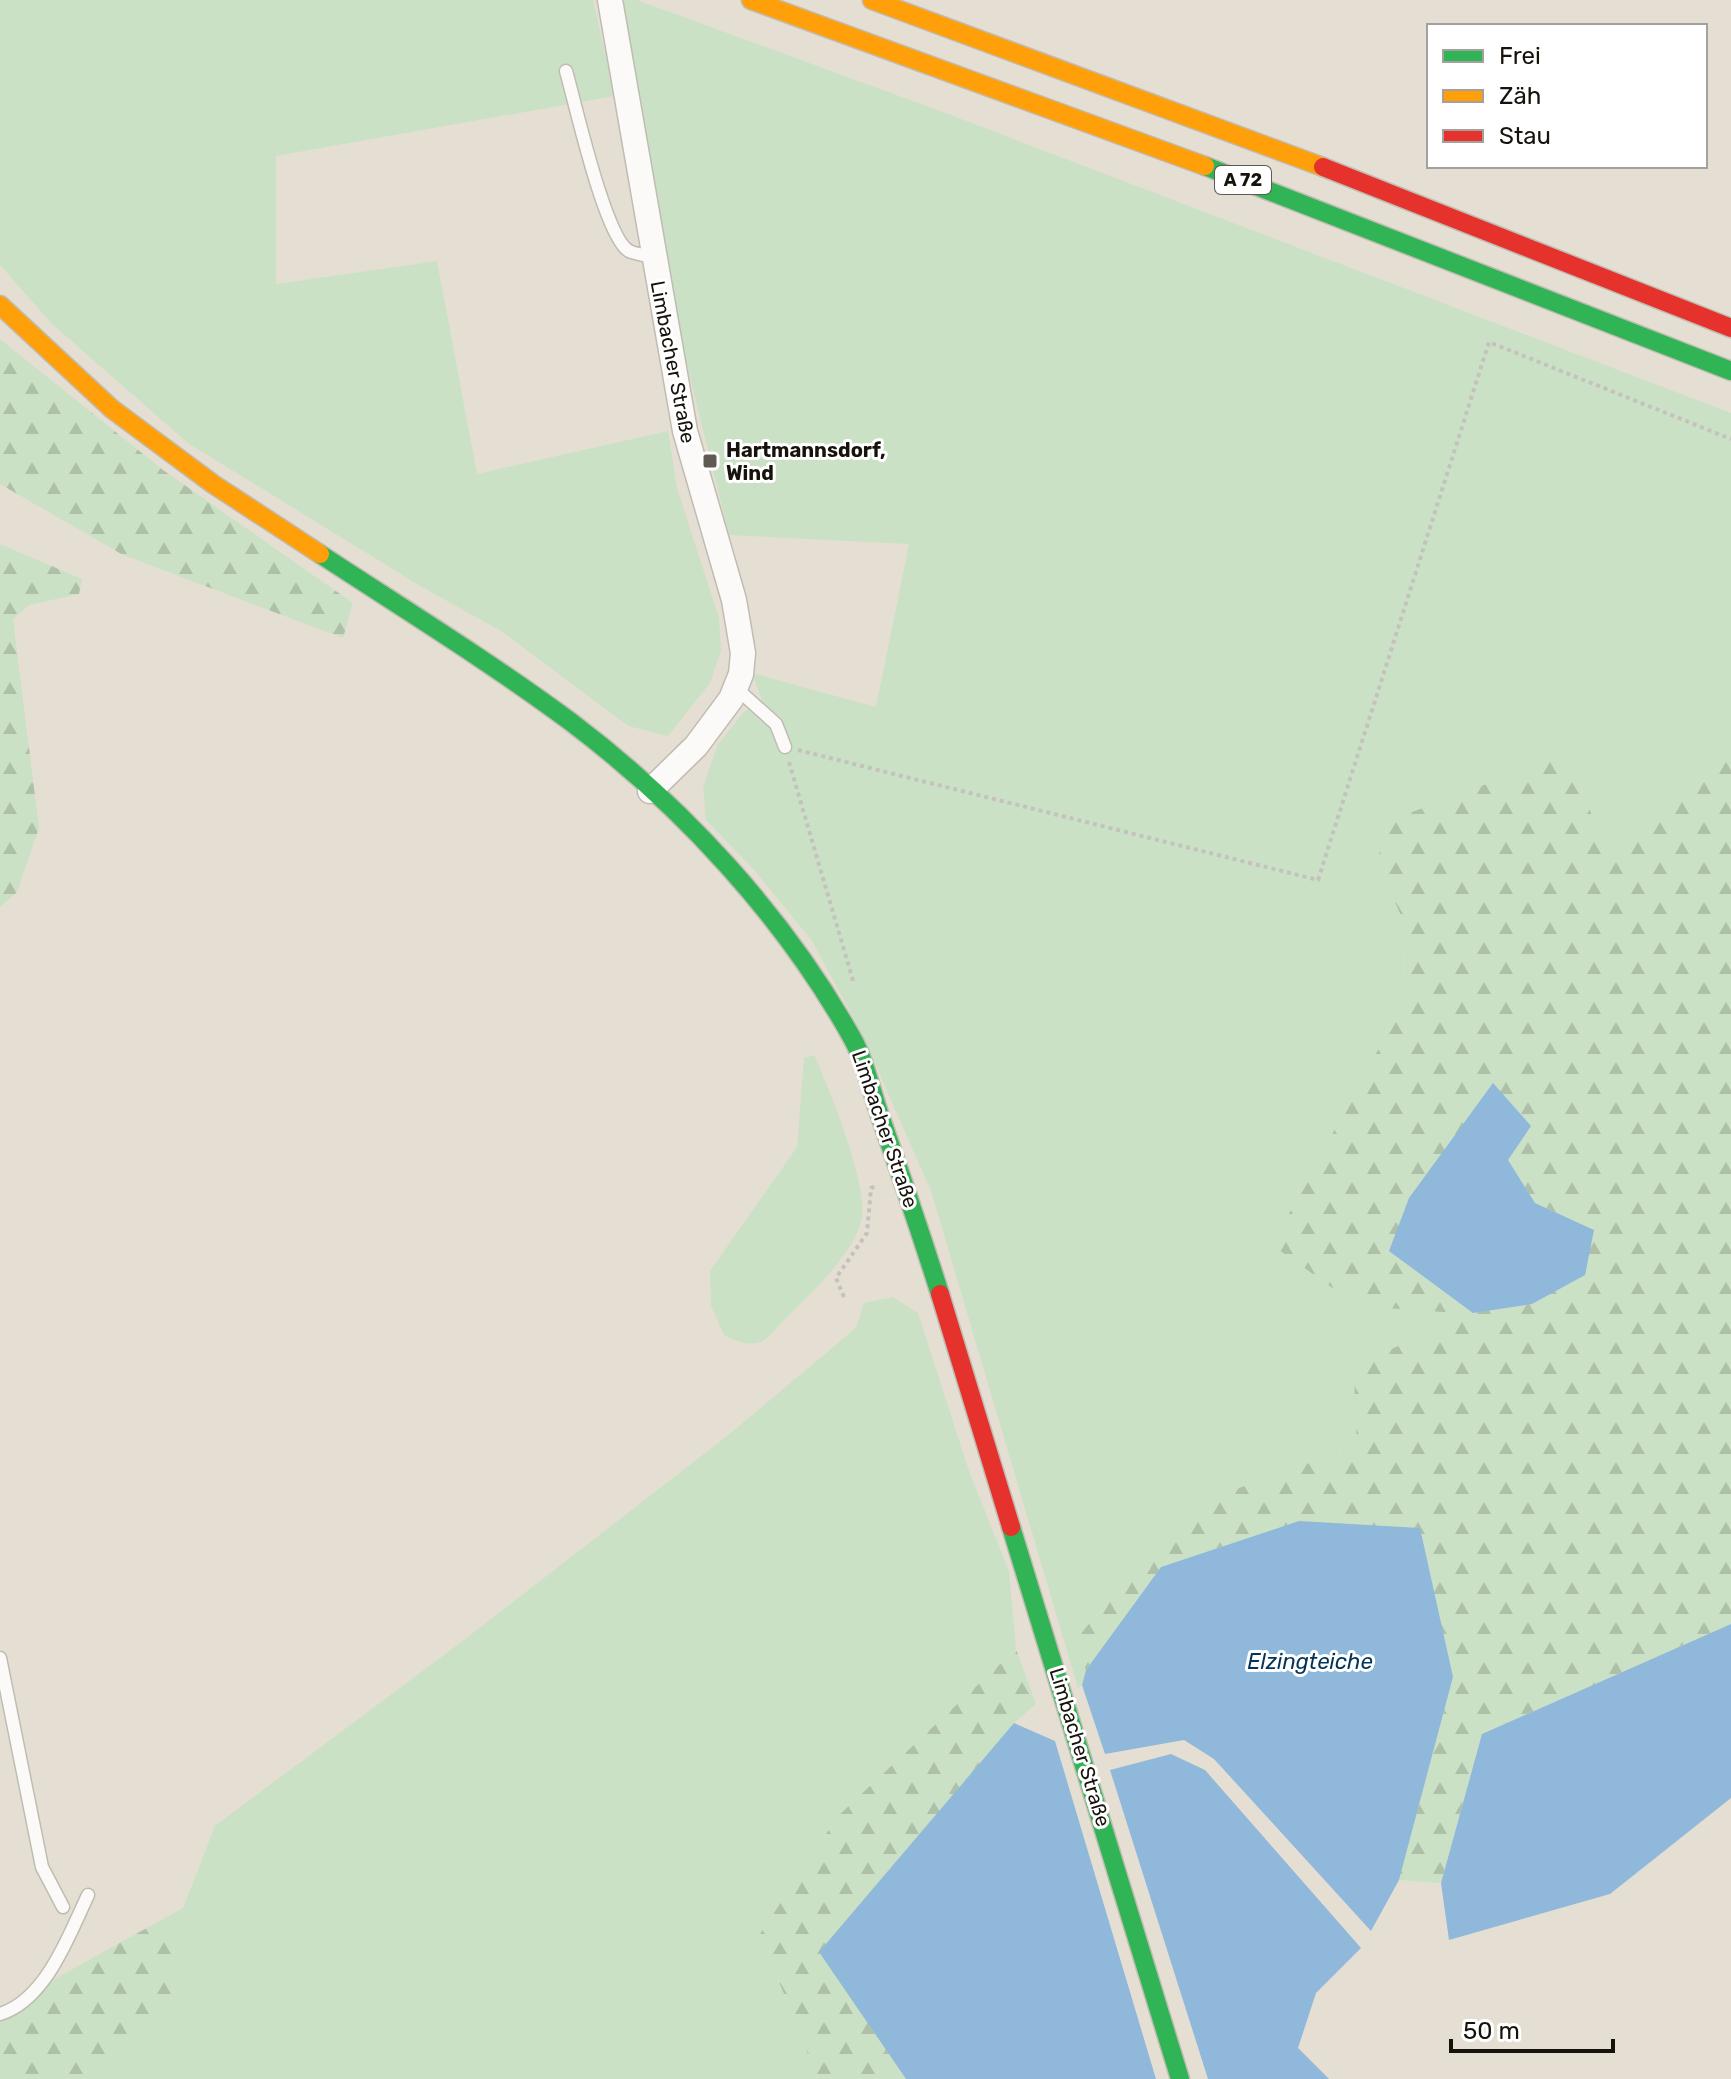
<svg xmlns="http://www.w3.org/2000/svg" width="1731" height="2079" font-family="Rubik,sans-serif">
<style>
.green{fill:#cbe1c5}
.forest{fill:url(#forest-firs);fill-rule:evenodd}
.water{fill:#8fb8db}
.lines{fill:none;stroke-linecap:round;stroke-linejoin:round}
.lane-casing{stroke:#c0bcb2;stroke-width:15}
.street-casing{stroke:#c0bcb2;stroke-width:27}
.fast-casing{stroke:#c0bcb2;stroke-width:21}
.slow-casing{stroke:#c0bcb2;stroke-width:21}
.jam-casing{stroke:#c0bcb2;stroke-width:21}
.path{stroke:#c4c1be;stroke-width:4;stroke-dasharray:4 4;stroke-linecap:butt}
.lane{stroke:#fbfaf8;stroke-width:12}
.street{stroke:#fbfaf8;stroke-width:24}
.fast{stroke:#30b455;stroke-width:18}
.slow{stroke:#ff9f0a;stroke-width:18}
.jam{stroke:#e5322d;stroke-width:18}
.poi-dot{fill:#5f5a52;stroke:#fff;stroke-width:3}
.labels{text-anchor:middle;stroke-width:6;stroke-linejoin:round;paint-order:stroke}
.shield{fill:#fff;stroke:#5d5a55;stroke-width:2}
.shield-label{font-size:18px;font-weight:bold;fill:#17130c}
.street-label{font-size:20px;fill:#17130c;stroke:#fff}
.poi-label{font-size:20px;font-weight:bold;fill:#17130c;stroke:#fff;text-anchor:start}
.water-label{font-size:22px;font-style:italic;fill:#033357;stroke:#fff}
</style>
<defs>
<pattern id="forest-firs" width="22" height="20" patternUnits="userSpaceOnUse" patternTransform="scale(2)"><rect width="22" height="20" fill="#cbe1c5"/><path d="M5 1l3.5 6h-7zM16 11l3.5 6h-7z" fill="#aec0a8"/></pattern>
</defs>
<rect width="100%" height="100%" fill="#e5dfd3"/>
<path class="green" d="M 0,0 L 593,0 L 615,96 L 276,156 L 276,284 L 437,261 L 477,474 L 668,431 L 677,488 L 719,618 L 721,651 L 710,683 L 668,736 L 628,726 L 501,631 L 420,586 L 188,443 L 52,324 L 0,265 Z
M 622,0 L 637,0 L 943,112 L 1731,413 L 1731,754 L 1702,782 L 1606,853 L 1566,754 L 1377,859 L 1404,923 L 1403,1004 L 1273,1245 L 1358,1306 L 1473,1313 L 1373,1357 L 1358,1446 L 1189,1506 L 1072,1644 L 1086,1670 L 1082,1685 L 1078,1688 L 931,1191 L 861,1032 L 812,941 L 756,872 L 706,820 L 703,787 L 718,744 L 744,712 L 762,700 L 752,673 L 876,707 L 909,544 L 729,535 L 683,349 Z
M 814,1055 C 829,1087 868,1185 862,1218 C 855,1253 810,1294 785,1319 C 779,1325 771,1336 764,1340 C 750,1348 736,1341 724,1335 L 711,1306 L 710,1271 L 797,1147 L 804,1058 Z
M 893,1297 L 918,1313 L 969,1471 L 1009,1571 L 1016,1649 L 838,1816 L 760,1934 L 818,2079 L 92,2079 L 169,2011 L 183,1908 L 215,1826 L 464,1640 L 727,1436 L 856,1328 L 864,1303 Z"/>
<path class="forest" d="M 0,339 L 163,470 L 353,603 L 343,638 L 123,555 L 0,484 Z
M 0,544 L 82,579 L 79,594 L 29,605 L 13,619 L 39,828 L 17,892 L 0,907 Z
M 1567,754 L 1607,852 L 1702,782 L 1731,754 L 1731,1624 L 1482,1734 L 1441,1883 L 1399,1880 L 1453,1677 L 1299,1521 L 1161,1567 L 1086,1670 L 1072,1644 L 1189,1506 L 1357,1446 L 1354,1378 L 1373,1357 L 1471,1314 L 1358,1306 L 1272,1245 L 1403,1004 L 1404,923 L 1377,859 L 1391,820 ZM 1493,1084 L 1507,1160 L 1535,1203 L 1594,1230 L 1473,1313 Z
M 1016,1649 L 1036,1704 L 1014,1723 L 820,1952 L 906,2079 L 818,2079 L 760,1934 L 838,1816 Z
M 183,1908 L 169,2011 L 92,2079 L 0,2079 L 0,2009 Z"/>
<path class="water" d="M 1493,1083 L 1531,1126 L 1508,1160 L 1535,1203 L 1594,1230 L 1585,1275 L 1532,1304 L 1473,1313 L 1389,1251 L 1409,1198 Z
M 1299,1521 L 1420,1528 L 1453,1677 L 1399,1880 L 1371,1931 L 1214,1759 L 1184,1740 L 1105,1754 L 1082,1685 L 1086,1670 L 1161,1567 Z
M 1731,1624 L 1731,1798 L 1610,1894 L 1449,1940 L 1441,1883 L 1482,1734 Z
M 1014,1723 L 1055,1741 L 1156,2079 L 906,2079 L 819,1952 Z
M 1171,1754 L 1205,1770 L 1361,1948 L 1316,1993 L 1298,2048 L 1329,2079 L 1208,2079 L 1110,1770 Z"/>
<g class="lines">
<g class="lane-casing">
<path id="lane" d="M 566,71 C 575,102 605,238 629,251 C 635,254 646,255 653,257
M 736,688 L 776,724 L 785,747
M 0,1658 L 42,1867 L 63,1907
M 0,2014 C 46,2000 69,1935 88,1895"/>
</g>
<g class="street-casing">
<path id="street" d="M 610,0 L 685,431 L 734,600 L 743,653 L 741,674 L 731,699 L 696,746 L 650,791"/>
</g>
<g class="fast-casing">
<path id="fast" d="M 1205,166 L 1731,371
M 320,554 C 404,609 490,662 571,722 C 682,806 783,915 851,1036 C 865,1060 871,1090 880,1116 C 901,1175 921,1234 940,1294
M 1011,1527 L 1180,2079"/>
</g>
<g class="slow-casing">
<path id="slow" d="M 751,0 L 1205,166
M 872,0 L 1323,167
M 0,305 L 112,409 L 213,484 L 320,554"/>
</g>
<g class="jam-casing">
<path id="jam" d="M 1323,167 L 1731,328
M 940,1294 L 1011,1527"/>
</g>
<path class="path" d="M 798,750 L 1318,880 L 1489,342 L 1731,439
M 789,762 L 854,984
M 844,1297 L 836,1278 L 867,1233 L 871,1188 L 877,1186"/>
<use href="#lane" class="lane"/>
<use href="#street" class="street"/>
<use href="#fast" class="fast"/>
<use href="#slow" class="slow"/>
<use href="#jam" class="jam"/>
</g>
<rect class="poi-dot" x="702" y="453" width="16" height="16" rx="4"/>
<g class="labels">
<rect class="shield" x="1215" y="166" width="56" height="28" rx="6"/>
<g class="shield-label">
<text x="1243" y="186">A 72</text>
</g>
<g class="street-label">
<text transform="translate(673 362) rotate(79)" y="7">Limbacher Straße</text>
<text transform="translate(885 1129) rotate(71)" y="7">Limbacher Straße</text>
<text transform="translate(1080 1747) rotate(73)" y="7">Limbacher Straße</text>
</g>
<g class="poi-label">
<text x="726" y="457">Hartmannsdorf,<tspan x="726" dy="23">Wind</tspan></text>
</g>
<g class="water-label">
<text x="1310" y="1669">Elzingteiche</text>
</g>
</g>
<rect x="1427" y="24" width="280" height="144" fill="#ffffff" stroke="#a2a19e" stroke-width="2"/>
<rect x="1443" y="50" width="40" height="12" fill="#30b455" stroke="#a2a19e" stroke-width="2"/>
<text x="1499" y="64" font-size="24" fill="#17130c">Frei</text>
<rect x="1443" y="90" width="40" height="12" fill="#ff9f0a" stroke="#a2a19e" stroke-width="2"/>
<text x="1499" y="104" font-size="24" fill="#17130c">Zäh</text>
<rect x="1443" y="130" width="40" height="12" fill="#e5322d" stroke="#a2a19e" stroke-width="2"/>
<text x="1499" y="144" font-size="24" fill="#17130c">Stau</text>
<path d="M1451 2039v12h162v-12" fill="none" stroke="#17130c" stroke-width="4"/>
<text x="1463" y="2039" font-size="24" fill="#17130c" stroke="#ffffff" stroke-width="6" paint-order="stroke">50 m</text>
</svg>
